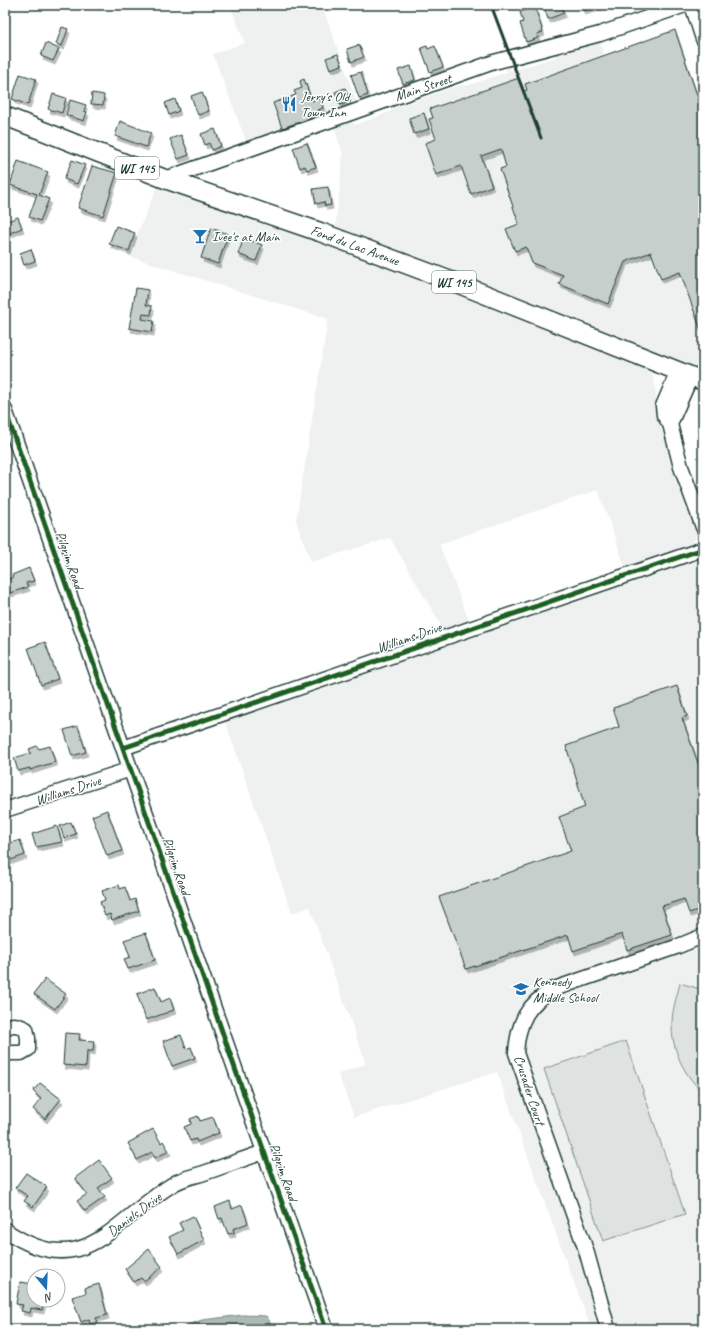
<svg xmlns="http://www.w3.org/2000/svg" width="708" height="1334" font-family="Caveat,sans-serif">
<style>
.built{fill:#eef1f0}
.green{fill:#dee3e2;stroke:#7e908b}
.water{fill:#afbab7;stroke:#758883}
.building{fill:#c7cfcc;stroke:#1f3d34;filter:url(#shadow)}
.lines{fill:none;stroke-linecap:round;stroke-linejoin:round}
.minor-casing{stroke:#1f3d34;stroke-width:17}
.major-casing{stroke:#1f3d34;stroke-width:21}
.minor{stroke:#fff;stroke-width:14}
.major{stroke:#fff;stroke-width:18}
.rail{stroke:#1f3d34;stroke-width:3}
.cycleway-casing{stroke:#fff;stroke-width:8}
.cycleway{stroke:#1b5e20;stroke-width:5}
.labels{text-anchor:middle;stroke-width:3;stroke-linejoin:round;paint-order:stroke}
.shield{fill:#fff;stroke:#627771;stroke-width:1}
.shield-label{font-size:13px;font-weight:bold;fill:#1f3d34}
.street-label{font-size:14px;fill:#1f3d34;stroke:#fff}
.poi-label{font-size:14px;fill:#1f3d34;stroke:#fff;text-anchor:start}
</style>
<defs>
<filter id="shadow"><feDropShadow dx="2" dy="4" stdDeviation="0" flood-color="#0004"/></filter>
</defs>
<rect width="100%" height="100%" fill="#fff"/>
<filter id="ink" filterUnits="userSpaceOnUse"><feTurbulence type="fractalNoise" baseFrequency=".025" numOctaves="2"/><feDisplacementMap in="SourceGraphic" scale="8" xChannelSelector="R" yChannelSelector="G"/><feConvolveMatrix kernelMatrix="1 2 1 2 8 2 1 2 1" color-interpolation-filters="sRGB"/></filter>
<g filter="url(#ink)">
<path class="built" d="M 230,5 L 322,5 L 357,103 L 246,141 L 213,54 L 245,43 Z
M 599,40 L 626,118 L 703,93 L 703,374 L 335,232 L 343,154 L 333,124 L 350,120 L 355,125 L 392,111 L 393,108 L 461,85 L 466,86 L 507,72 L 505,64 L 508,63 L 511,71 L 556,57 L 554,51 Z
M 159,183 L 360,253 L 644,366 L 652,375 L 655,384 L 657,417 L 695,519 L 698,529 L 696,539 L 689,546 L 626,569 L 598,490 L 439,544 L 470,623 L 445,632 L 390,538 L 311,562 L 296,521 L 328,319 L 128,256 Z
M 703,557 L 703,1329 L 591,1329 L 497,1072 L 354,1117 L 338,1074 L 366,1064 L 310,907 L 292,913 L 225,721 Z"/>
<path class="green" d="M 680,983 L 703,990 L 703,1092 C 684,1076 671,1048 672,1023 C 672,1010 677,996 680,983 Z
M 626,1041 L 685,1214 L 603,1241 L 544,1069 Z"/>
<path class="water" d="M 243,1315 L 266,1316 L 270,1322 L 267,1329 L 177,1329 L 202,1320 Z"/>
<path class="building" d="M 543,5 L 561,5 L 564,13 L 548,19 Z
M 581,5 L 600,5 L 601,6 L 583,11 Z
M 535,7 L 543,32 L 537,34 L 538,38 L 526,42 L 520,23 L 523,22 L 520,12 Z
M 62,27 L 68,29 L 62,46 L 56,44 Z
M 675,30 L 703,113 L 703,336 L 680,272 L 661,279 L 651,252 L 625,262 L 608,304 L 559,284 L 563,275 L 532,263 L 526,247 L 515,251 L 506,229 L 519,224 L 500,169 L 506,167 L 501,149 L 481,156 L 492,186 L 471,194 L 461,166 L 436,175 L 425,143 L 436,139 L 429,119 L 433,118 L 430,109 L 519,78 L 524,91 L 527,90 L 525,84 Z
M 46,43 L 59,49 L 53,61 L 41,56 Z
M 359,45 L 364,57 L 351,62 L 347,49 Z
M 427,46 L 428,49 L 435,46 L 443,67 L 430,72 L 421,48 Z
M 338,54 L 342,65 L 330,69 L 326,58 Z
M 411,66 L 415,80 L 403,84 L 398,70 Z
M 361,72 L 368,95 L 359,98 L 351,75 Z
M 20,74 L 36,79 L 28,105 L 12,99 Z
M 304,79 L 312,101 L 320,98 L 323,108 L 318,110 L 320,115 L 282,128 L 273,103 L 296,95 L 294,91 L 302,88 L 300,81 Z
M 345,88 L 350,102 L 340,105 L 335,92 Z
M 202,92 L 209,111 L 198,115 L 191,96 Z
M 92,93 L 104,95 L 103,105 L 91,104 Z
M 53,94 L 66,98 L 62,113 L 48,109 Z
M 175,99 L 179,111 L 169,115 L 165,103 Z
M 70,100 L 86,105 L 84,111 L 87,112 L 84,121 L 66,115 Z
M 424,113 L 429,129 L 414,134 L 409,118 Z
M 120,121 L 151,133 L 146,147 L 115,136 Z
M 215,129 L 221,146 L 212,150 L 209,143 L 205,145 L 201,134 Z
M 181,135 L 189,155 L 178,159 L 170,139 Z
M 307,143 L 316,167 L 307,170 L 305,166 L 300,168 L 293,148 Z
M 72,160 L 85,165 L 77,184 L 64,179 Z
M 18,161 L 48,172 L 39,195 L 49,199 L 40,221 L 29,217 L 37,194 L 10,185 Z
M 92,166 L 117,173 L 103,216 L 78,208 Z
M 328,187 L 331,205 L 325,206 L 324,202 L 316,204 L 313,189 Z
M 18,217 L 22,228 L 5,235 L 5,222 Z
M 116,226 L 135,233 L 129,251 L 109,244 Z
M 211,228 L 228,234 L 218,264 L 201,258 Z
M 244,238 L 262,245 L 256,261 L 238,254 Z
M 31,249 L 35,261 L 24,265 L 20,253 Z
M 136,288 L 148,290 L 146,305 L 152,306 L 151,315 L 143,314 L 142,319 L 154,321 L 152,332 L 129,328 Z
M 29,568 L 34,581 L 26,583 L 28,587 L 10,593 L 6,580 L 13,577 L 12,575 Z
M 45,642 L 58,679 L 41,685 L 28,648 Z
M 677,686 L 687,716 L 682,718 L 703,777 L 703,908 L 689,913 L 684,899 L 662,906 L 672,935 L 627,950 L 622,934 L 573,951 L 568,935 L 466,969 L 439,897 L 571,851 L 559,817 L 585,807 L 566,746 L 619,727 L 613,708 Z
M 78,726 L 86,752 L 72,756 L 64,730 Z
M 37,746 L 39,749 L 50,746 L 55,762 L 30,770 L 30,768 L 18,771 L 14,758 L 31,753 L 29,749 Z
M 107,810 L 122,851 L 107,856 L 92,816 Z
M 71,822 L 76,834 L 64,838 L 60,826 Z
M 57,826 L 62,842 L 36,847 L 32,834 Z
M 20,840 L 25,855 L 5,862 L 5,845 Z
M 119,885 L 120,889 L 125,887 L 130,901 L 135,899 L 139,911 L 112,920 L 110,914 L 105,916 L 100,902 L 105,900 L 102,891 Z
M 146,933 L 155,960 L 128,969 L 124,959 L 130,957 L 124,940 Z
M 45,979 L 66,994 L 55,1009 L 34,994 Z
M 155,987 L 161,1002 L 170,998 L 174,1010 L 146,1020 L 137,994 Z
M 65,1033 L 80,1034 L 79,1040 L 94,1041 L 93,1051 L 87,1051 L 86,1067 L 63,1065 Z
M 181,1035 L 186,1049 L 191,1047 L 195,1058 L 172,1066 L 163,1041 Z
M 40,1083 L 61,1099 L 45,1119 L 33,1109 L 41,1099 L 33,1091 Z
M 198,1116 L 200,1121 L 213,1117 L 219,1133 L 197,1142 L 196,1139 L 190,1141 L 184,1127 L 191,1124 L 190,1119 Z
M 153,1129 L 161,1143 L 163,1141 L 169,1151 L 155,1158 L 152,1152 L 137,1160 L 128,1143 Z
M 99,1160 L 112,1178 L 98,1188 L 105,1197 L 85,1211 L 77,1201 L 87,1194 L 75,1178 Z
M 26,1173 L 47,1187 L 33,1207 L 24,1201 L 28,1196 L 15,1188 Z
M 230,1201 L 232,1209 L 242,1205 L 248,1223 L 233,1229 L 234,1233 L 228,1234 L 222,1218 L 219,1219 L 215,1207 Z
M 193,1216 L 204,1240 L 178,1254 L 169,1237 L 183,1230 L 179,1223 Z
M 149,1249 L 162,1267 L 144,1281 L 141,1278 L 134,1282 L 125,1269 Z
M 20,1282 L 34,1284 L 34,1300 L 50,1300 L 49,1302 L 44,1301 L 42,1310 L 31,1308 L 30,1313 L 21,1311 L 23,1305 L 16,1304 Z
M 99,1284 L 107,1315 L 96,1318 L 98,1322 L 90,1324 L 89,1319 L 81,1322 L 72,1297 L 86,1293 L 85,1288 Z"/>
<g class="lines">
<g class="minor-casing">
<path id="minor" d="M 692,5 L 703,39
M 165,179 L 494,62 L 600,34 L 685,5
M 678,371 L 663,406 L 664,415 L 670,424 L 681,467 L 703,527
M 5,410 L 326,1329
M 670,424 L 691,376
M 123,748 L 703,549
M 5,810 L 131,769
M 5,1028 C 13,1023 18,1025 26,1029 L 28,1038 L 28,1049 L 21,1053 L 5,1053
M 5,1230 C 85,1285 112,1220 175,1183 C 184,1178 195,1176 204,1173 C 224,1166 244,1159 264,1152
M 608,1329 L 586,1250 L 516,1053 C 518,1022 527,1004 554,989 L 676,947 L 703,936"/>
</g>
<g class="major-casing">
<path id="major" d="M 5,116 L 165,179 L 320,232 L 459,284 L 703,381"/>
</g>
<use href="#minor" class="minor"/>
<use href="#major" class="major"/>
<path class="rail" d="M 491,5 L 541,138"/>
<g class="cycleway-casing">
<path id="cycleway" d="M 5,410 L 326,1329
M 123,748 L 703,549"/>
</g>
<use href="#cycleway" class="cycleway"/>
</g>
</g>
<defs>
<g id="restaurant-bare" transform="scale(1.2)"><path d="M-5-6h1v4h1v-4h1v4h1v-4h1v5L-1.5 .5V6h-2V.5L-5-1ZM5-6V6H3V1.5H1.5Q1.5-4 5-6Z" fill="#1f6fb2" stroke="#fff" stroke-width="2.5" paint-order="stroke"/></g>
<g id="bar-bare" transform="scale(1.2)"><path d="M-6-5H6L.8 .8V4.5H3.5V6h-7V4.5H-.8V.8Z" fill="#1f6fb2" stroke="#fff" stroke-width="2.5" paint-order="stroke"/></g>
<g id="school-bare" transform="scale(1.2)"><path d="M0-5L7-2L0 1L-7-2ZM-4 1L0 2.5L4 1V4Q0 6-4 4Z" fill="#1f6fb2" stroke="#fff" stroke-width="2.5" paint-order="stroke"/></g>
</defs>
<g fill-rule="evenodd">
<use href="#restaurant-bare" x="289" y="104"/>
<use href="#bar-bare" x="200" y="236"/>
<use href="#school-bare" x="521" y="989"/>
</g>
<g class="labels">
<g class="shield">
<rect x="115" y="157" width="44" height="22" rx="3"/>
<rect x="432" y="271" width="44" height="22" rx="3"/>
</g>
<g class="shield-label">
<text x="137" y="173">WI 145</text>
<text x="454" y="287">WI 145</text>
</g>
<g class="street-label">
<text transform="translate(423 87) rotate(-19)" y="5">Main Street</text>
<text transform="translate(355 245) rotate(20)" y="5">Fond du Lac Avenue</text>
<text transform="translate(70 560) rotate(71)" y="5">Pilgrim Road</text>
<text transform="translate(409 637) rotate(-19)" y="5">Williams Drive</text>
<text transform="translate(68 790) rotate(-18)" y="5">Williams Drive</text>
<text transform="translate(177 866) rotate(71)" y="5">Pilgrim Road</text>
<text transform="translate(530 1090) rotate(72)" y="5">Crusader Court</text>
<text transform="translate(284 1172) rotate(71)" y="5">Pilgrim Road</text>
<text transform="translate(134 1214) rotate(-37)" y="5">Daniels Drive</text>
</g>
<g class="poi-label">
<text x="301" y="101">Jerry's Old<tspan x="301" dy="16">Town Inn</tspan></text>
<text x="212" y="241">Ivee's at Main</text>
<text x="533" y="986">Kennedy<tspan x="533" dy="16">Middle School</tspan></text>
</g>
</g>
<rect width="708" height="1334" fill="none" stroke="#fff" stroke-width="20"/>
<rect x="10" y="10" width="688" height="1314" fill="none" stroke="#1f3d34" stroke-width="1.5" filter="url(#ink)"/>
<g transform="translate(46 1288) rotate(161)"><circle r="19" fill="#ffffff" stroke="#a5b1ae"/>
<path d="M0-3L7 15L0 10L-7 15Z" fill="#1f6fb2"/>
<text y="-6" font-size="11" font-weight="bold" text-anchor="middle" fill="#1f3d34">N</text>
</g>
</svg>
